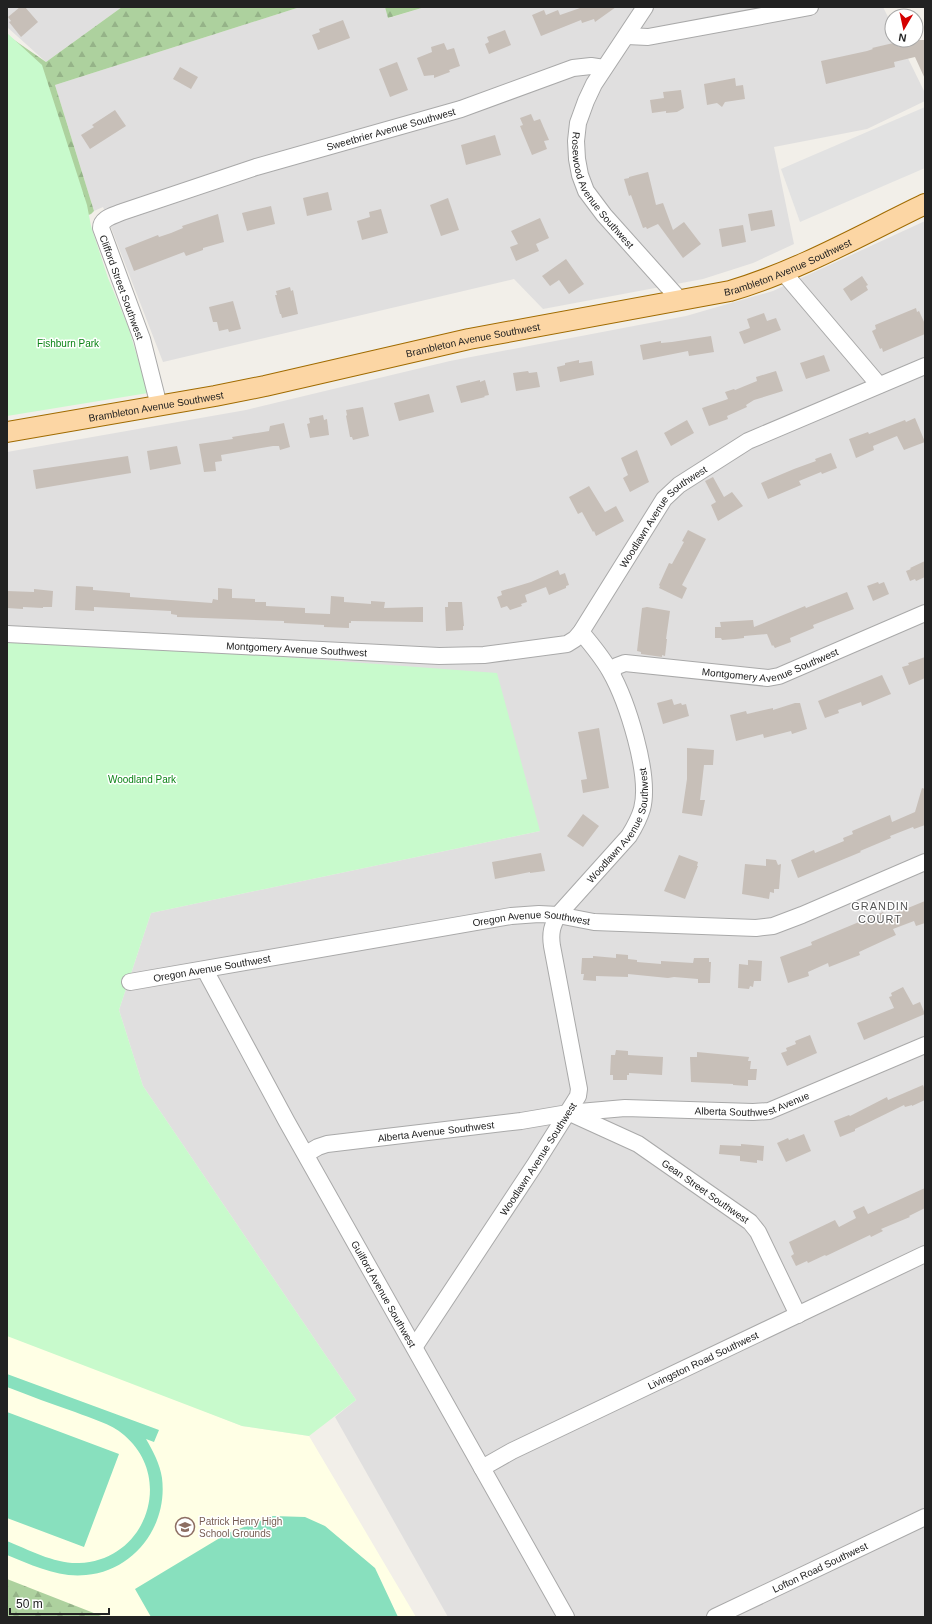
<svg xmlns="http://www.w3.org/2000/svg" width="932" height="1624" font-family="Arial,sans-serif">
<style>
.residential{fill:#e0dfdf}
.education{fill:#ffffe5}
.forest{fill:url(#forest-firs)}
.park{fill:#c8facc}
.pitch{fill:#88e0be}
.parking{fill:#e2e2e2}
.building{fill:#c7bfb8}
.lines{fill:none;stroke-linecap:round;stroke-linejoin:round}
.minor-casing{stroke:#a9a9a9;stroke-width:18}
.major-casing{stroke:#a06b00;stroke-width:22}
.minor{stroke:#fff;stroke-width:16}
.major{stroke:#fcd6a4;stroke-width:20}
.labels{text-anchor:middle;stroke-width:3;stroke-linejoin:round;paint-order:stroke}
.street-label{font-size:10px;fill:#222;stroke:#fff}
.park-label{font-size:10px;fill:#0c8416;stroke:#fff}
.education-label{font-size:10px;fill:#785e54;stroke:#fff;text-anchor:start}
.neighbourhood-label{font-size:11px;letter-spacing:1px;fill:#555;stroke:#fff}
</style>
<defs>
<pattern id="forest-firs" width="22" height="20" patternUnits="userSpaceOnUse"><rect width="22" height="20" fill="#add19e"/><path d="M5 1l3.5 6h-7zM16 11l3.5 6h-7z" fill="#95b388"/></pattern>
</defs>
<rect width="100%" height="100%" fill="#f2efe9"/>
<path class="residential" d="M 7,7 L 122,7 L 46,62 L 7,27 Z
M 300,7 L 385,7 L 389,18 L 425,7 L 883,7 L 892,25 L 892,40 L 899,40 L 925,93 L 925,101 L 867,129 L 774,147 L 794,244 L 753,263 L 703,279 L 543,309 L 514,279 L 163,362 L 103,207 L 94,211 L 55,85 Z
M 925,221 L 925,1617 L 448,1617 L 335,1417 L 356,1400 L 143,1086 L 119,1010 L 151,913 L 540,831 L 7,636 L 7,452 L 246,410 L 450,361 L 686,316 L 773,291 Z"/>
<path class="education" d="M 7,1333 L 242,1426 L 309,1436 L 416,1617 L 7,1617 Z"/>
<path class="forest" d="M 122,7 L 300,7 L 55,85 L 94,211 L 91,214 L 86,216 L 7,35 L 46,62 Z
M 385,7 L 425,7 L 388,18 Z
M 7,1579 L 104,1617 L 7,1617 Z"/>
<path class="park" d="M 7,33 L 42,65 L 87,205 L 91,226 L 108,278 L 128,326 L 148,393 L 7,416 Z
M 7,636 L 497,673 L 540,831 L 151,913 L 119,1010 L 143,1086 L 356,1400 L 309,1436 L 242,1426 L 7,1336 Z"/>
<path class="pitch" d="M 7,1374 L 159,1430 L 154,1442 L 146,1439 C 153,1451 160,1464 162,1478 C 168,1526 134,1571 86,1575 C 58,1578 32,1565 7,1555 L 7,1541 C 29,1550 55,1564 79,1563 C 146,1561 175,1478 124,1435 C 110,1423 92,1419 75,1412 C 52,1404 30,1396 7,1387 Z
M 7,1412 L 119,1454 L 84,1547 L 7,1518 Z
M 273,1516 L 305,1517 L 325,1526 L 375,1568 L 398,1617 L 151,1617 L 135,1589 L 228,1533 Z"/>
<path class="parking" d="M 925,107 L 925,168 L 800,222 L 781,169 Z"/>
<path class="building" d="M 20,7 L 25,7 L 38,22 L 21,37 L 9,22 L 11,21 L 8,17 Z
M 583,7 L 616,7 L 595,22 L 594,19 L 582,23 L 581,20 L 541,36 L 532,15 L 544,10 L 546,15 L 558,10 L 560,15 Z
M 343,20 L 350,38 L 318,50 L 312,35 L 320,32 L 319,29 Z
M 505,30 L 511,45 L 489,54 L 485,44 L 489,42 L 487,37 Z
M 906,40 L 925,40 L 925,79 L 915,57 L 894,62 L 895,67 L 826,84 L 821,61 L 867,51 L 873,49 L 872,48 Z
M 444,43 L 447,50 L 454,48 L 460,66 L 449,70 L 450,72 L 434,78 L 434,75 L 424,76 L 417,58 L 432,52 L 431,47 Z
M 397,62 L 408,90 L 390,97 L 379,69 Z
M 180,67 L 198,77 L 191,89 L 173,79 Z
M 735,78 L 736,86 L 743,85 L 745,99 L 725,102 L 722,107 L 717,103 L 707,105 L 704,84 Z
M 681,90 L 684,108 L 677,112 L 666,113 L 666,111 L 652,113 L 650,100 L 664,98 L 663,92 Z
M 115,110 L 126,126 L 90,149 L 81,135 L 94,127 L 92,125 Z
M 531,114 L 534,121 L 540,119 L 549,140 L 544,141 L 547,149 L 532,155 L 520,126 L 523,125 L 520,118 Z
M 495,135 L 501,155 L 466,165 L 461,145 Z
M 648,172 L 656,205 L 663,203 L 673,230 L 684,222 L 701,244 L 683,258 L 658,224 L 647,229 L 646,227 L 643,228 L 631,195 L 629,196 L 624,179 L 629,178 L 629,177 Z
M 328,192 L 332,210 L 307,216 L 303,198 Z
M 448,198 L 459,230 L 441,236 L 430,205 Z
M 271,206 L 275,224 L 247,231 L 242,213 Z
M 381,209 L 388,233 L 362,240 L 357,221 L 370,217 L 369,212 Z
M 772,210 L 775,226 L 751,231 L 748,214 Z
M 218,214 L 224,242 L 203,248 L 203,250 L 186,256 L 184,252 L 134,271 L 125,248 L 158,235 L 159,237 L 171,233 L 183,228 L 182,226 Z
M 540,218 L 549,238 L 536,244 L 539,251 L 516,261 L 510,247 L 518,244 L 511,231 Z
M 743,225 L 746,242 L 722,247 L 719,229 Z
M 566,259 L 584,284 L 569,294 L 559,280 L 550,286 L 542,276 Z
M 862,276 L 868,285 L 866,286 L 868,290 L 851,301 L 843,289 Z
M 290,287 L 291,291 L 293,290 L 298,314 L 282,318 L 281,314 L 280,314 L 275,295 L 277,295 L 276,291 Z
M 233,301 L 241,329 L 229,332 L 228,329 L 219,331 L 217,322 L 213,322 L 209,307 Z
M 916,308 L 917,312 L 919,311 L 925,324 L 925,334 L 883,352 L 882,348 L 880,349 L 872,331 L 876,329 L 875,325 Z
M 764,313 L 767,321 L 776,318 L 781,330 L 744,344 L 739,332 L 750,328 L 747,319 Z
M 711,336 L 714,352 L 689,356 L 688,351 L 643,360 L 640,345 L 661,341 L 661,343 L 672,342 Z
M 824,355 L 830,371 L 806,379 L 800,363 Z
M 579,360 L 579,363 L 592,361 L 594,375 L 560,382 L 557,367 L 565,365 L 565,363 Z
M 528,371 L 529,373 L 537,372 L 540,387 L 516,391 L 513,373 Z
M 776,371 L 783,391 L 754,400 L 746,405 L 747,407 L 727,416 L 728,419 L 709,426 L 702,408 L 728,399 L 725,392 L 734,389 L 735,390 L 757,381 L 756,377 Z
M 480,380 L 480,382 L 485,380 L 489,395 L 484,396 L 485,397 L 461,403 L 456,386 Z
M 429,394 L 434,412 L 399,421 L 394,403 Z
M 363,407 L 369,436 L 353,440 L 352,437 L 350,437 L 346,416 L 347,415 L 346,410 Z
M 323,415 L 324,420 L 327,419 L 329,435 L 310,438 L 307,424 L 310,423 L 309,418 Z
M 915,418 L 925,442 L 904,450 L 897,436 L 873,446 L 874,450 L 856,458 L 849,439 L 868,432 L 869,434 L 905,420 L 906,422 Z
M 687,420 L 694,433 L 671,446 L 664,433 Z
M 284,423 L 290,447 L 280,450 L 279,446 L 273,446 L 221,455 L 222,461 L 215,462 L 216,471 L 204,472 L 199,444 L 233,439 L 232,437 L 269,431 L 270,426 Z
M 177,446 L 181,464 L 150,470 L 147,451 Z
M 637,450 L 649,482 L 630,492 L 623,478 L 628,475 L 621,458 Z
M 831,453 L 837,468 L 822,474 L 821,472 L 799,481 L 801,485 L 768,499 L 761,483 L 794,469 L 816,461 L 815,459 Z
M 128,456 L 131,473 L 36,489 L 33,470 Z
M 713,477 L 724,497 L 732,492 L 743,506 L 718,521 L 711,505 L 716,502 L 705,481 Z
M 589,486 L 605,512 L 616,506 L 624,521 L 596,536 L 594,531 L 593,532 L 582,512 L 578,514 L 569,497 Z
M 688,530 L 706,539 L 682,585 L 687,588 L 682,599 L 659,588 L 660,586 L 659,585 L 669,563 L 672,564 L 684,542 L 682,541 Z
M 925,561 L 925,577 L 916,581 L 915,579 L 910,581 L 906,571 L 911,569 L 910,568 Z
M 558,570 L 560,575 L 565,573 L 569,585 L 566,586 L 566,588 L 549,595 L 546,587 L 525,595 L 527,602 L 521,604 L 522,606 L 510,610 L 507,606 L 501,608 L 497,597 L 502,595 L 501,591 L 531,582 Z
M 878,582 L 879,584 L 884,582 L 889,594 L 873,601 L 867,586 Z
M 76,586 L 93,587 L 93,590 L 130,593 L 130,597 L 212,603 L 213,599 L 218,600 L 218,588 L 232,589 L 232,598 L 255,599 L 255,602 L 266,602 L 266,606 L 305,608 L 305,613 L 330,614 L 331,596 L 344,597 L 344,602 L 371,604 L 371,601 L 385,602 L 384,608 L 423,607 L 423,622 L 351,621 L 351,623 L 349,623 L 349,628 L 324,627 L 324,625 L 284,623 L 284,621 L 177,617 L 177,615 L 171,614 L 171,611 L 94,607 L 94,611 L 75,610 Z
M 34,589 L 53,591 L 52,607 L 43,607 L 43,608 L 23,607 L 23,609 L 7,608 L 7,591 L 34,592 Z
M 847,592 L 854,609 L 813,625 L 814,628 L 790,638 L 791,642 L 775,648 L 773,645 L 772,646 L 767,634 L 744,636 L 744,638 L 736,639 L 722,640 L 721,638 L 715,638 L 715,627 L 721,627 L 720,622 L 753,620 L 754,627 L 805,606 L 806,608 Z
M 448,602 L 462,602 L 464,626 L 463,626 L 463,630 L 446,631 L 445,607 L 448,607 Z
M 647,607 L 670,611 L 666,639 L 667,639 L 665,656 L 662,655 L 662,657 L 641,654 L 641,652 L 637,651 L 642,608 Z
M 925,657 L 925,678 L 909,685 L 902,667 L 909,665 L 908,663 Z
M 882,675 L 891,694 L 862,706 L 861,702 L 838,710 L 839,713 L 825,718 L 818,701 Z
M 672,699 L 674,705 L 681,703 L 682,705 L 686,704 L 689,716 L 663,724 L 657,703 Z
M 795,703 L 800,703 L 807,729 L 792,734 L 791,731 L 764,738 L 763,734 L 736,741 L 730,715 L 746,711 L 747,714 L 773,708 L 773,710 Z
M 599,728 L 609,788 L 583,793 L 581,780 L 587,779 L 578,732 Z
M 687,748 L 714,750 L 713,765 L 704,765 L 700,800 L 705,800 L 702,816 L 682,813 L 687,779 Z
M 922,788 L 925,789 L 925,825 L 914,829 L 913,827 L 890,836 L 891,838 L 860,851 L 861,852 L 798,878 L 791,860 L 814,850 L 815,853 L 844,841 L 843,838 L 853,834 L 852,831 L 890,815 L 892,822 L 915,812 Z
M 583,814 L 599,826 L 583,847 L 567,836 Z
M 541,853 L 545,871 L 530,873 L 530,872 L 495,879 L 492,862 Z
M 679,855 L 698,862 L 697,866 L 698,866 L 685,899 L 664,891 Z
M 766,859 L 776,860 L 778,865 L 781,864 L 779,889 L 774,889 L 774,893 L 770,892 L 769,899 L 742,894 L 745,864 L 766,866 Z
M 925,901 L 925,923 L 916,926 L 914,921 L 893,929 L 896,935 L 859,952 L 860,955 L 829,967 L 828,963 L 808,972 L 809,976 L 788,983 L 780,957 L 812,945 L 811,942 L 883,912 L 886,917 Z
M 616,954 L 628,955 L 628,959 L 637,960 L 637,962 L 661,964 L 661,961 L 693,963 L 694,958 L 709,958 L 709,962 L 711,962 L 710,983 L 698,983 L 698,979 L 674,977 L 668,978 L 628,974 L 628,977 L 596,976 L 596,981 L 583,980 L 584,974 L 581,974 L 582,958 L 593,958 L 593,956 L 616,958 Z
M 748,960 L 762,961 L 761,981 L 754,981 L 753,987 L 750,986 L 749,989 L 738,988 L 739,964 L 748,965 Z
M 903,987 L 913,1005 L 920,1002 L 925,1014 L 864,1040 L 857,1023 L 894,1008 L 889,997 L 892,996 L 891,993 Z
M 810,1035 L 817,1053 L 787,1066 L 781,1053 L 787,1051 L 786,1048 L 796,1044 L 795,1041 Z
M 616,1050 L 628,1051 L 628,1055 L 663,1057 L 662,1075 L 629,1073 L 629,1075 L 627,1075 L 627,1080 L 613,1080 L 613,1075 L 610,1075 L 611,1055 L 615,1055 Z
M 697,1052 L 749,1057 L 748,1061 L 751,1061 L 750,1069 L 757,1069 L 756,1080 L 748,1080 L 748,1086 L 733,1085 L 733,1084 L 691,1082 L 690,1057 L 697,1057 Z
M 923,1085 L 925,1090 L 925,1100 L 912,1106 L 912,1105 L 905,1107 L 904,1105 L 855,1129 L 855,1131 L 840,1137 L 834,1121 L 849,1115 L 850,1116 L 887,1097 L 888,1100 Z
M 804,1134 L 811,1151 L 786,1162 L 777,1143 L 788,1138 L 789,1140 Z
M 741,1144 L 764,1146 L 763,1161 L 757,1160 L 757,1163 L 740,1161 L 740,1156 L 719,1154 L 720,1145 L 741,1146 Z
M 925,1188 L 925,1208 L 909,1216 L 910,1217 L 881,1229 L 883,1231 L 871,1237 L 870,1235 L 826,1256 L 825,1255 L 808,1263 L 807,1261 L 796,1266 L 791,1256 L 794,1254 L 789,1242 L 835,1220 L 839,1227 L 856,1218 L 853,1211 L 864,1206 L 868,1214 Z"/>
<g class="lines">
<g class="minor-casing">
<g id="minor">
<path id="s1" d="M 645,7 L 594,84 L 586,101 L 578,123 L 576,141 L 577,159 L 580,175 L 586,191 L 604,215 L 680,300"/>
<path d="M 627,36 L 648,37 L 810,7"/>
<path d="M 783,272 L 879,385"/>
<path id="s2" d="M 159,406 L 142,339 L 101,228 C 101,218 113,216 122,212 L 256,167 L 461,109 L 573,68 L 591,66 L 604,68"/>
<path id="s3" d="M 7,634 L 439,656 L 484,655 L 567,644 L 575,639 L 581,632 L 664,499 L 679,485 L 748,441 L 925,366"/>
<path id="s4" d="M 611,672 L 617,666 L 625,663 L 768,678 L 779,676 L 925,613"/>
<path id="s5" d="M 205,970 L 287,1122 L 566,1617"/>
<path id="s6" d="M 130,982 L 511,916 L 539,914 L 558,915 L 594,922 L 756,928 L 773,926 L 802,915 L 925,862"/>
<path id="s7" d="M 570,1113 L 638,1144 L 750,1222 L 758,1232 L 798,1315"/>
<path id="s8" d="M 306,1154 L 318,1147 L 327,1144 L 521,1121 L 568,1113 L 625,1108 L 753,1112 L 769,1111 L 925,1045"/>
<path id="s9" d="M 415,1346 L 534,1166 L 578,1096 L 579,1089 L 552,946 C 550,933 552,926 558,915 L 629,836 C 634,828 639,819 642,809 C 651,775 627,701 610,671 C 602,657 592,645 581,632"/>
<path id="s10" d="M 482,1468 L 512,1451 L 925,1254"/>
<path id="s11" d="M 715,1617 L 925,1517"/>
</g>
</g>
<g class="major-casing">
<g id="major">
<path id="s12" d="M 7,432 L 215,396 L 265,386 L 469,339 L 730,291 C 798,271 861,235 925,204"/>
</g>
</g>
<use href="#minor" class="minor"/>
<use href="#major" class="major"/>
</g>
<defs>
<g id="school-ring" transform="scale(1)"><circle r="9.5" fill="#fff" stroke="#8d6e63" stroke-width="1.5"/><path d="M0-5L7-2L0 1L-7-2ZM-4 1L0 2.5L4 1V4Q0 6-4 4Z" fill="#8d6e63"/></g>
</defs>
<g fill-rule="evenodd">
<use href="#school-ring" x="185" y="1527"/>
</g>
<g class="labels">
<g class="street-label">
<text dy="4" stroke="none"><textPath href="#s2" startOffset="497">Sweetbrier Avenue Southwest</textPath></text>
<text dy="4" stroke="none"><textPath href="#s1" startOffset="210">Rosewood Avenue Southwest</textPath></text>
<text dy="4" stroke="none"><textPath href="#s12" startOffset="799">Brambleton Avenue Southwest</textPath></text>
<text transform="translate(122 287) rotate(70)" y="4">Clifford Street Southwest</text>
<text dy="4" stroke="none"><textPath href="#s12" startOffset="475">Brambleton Avenue Southwest</textPath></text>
<text dy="4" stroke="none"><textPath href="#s12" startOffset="151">Brambleton Avenue Southwest</textPath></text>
<text dy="4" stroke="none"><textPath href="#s3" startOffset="723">Woodlawn Avenue Southwest</textPath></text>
<text dy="4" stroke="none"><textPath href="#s3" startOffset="290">Montgomery Avenue Southwest</textPath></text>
<text dy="4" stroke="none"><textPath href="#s4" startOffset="165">Montgomery Avenue Southwest</textPath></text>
<text dy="4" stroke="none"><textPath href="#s9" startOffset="595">Woodlawn Avenue Southwest</textPath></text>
<text dy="4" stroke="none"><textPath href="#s6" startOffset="407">Oregon Avenue Southwest</textPath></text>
<text dy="4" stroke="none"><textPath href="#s6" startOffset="83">Oregon Avenue Southwest</textPath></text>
<text dy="4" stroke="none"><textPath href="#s8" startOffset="452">Alberta Southwest Avenue</textPath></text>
<text dy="4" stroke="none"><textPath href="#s8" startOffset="133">Alberta Avenue Southwest</textPath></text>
<text dy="4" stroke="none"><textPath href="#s9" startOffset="224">Woodlawn Avenue Southwest</textPath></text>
<text dy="4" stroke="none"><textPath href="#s7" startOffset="157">Gean Street Southwest</textPath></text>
<text dy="4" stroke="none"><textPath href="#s5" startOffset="370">Guilford Avenue Southwest</textPath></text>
<text dy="4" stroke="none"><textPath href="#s10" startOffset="246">Livingston Road Southwest</textPath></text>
<text dy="4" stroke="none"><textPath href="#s11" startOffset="116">Lofton Road Southwest</textPath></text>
</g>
<g class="park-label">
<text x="68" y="347">Fishburn Park</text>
<text x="142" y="783">Woodland Park</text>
</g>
<g class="education-label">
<text x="199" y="1525">Patrick Henry High<tspan x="199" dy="12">School Grounds</tspan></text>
</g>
<g class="neighbourhood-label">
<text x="880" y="910">GRANDIN<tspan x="880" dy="13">COURT</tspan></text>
</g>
</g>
<rect width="932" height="1624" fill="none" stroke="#222222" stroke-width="16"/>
<g transform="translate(904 28) rotate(189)"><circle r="19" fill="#ffffff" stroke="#a7a7a7"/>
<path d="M0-3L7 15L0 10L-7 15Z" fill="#d40000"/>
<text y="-6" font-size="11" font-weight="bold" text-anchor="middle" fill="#222222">N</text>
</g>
<path d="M10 1608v6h99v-6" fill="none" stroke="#222222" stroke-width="2"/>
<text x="16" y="1608" font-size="12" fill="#222222" stroke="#ffffff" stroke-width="3" paint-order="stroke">50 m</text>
</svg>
